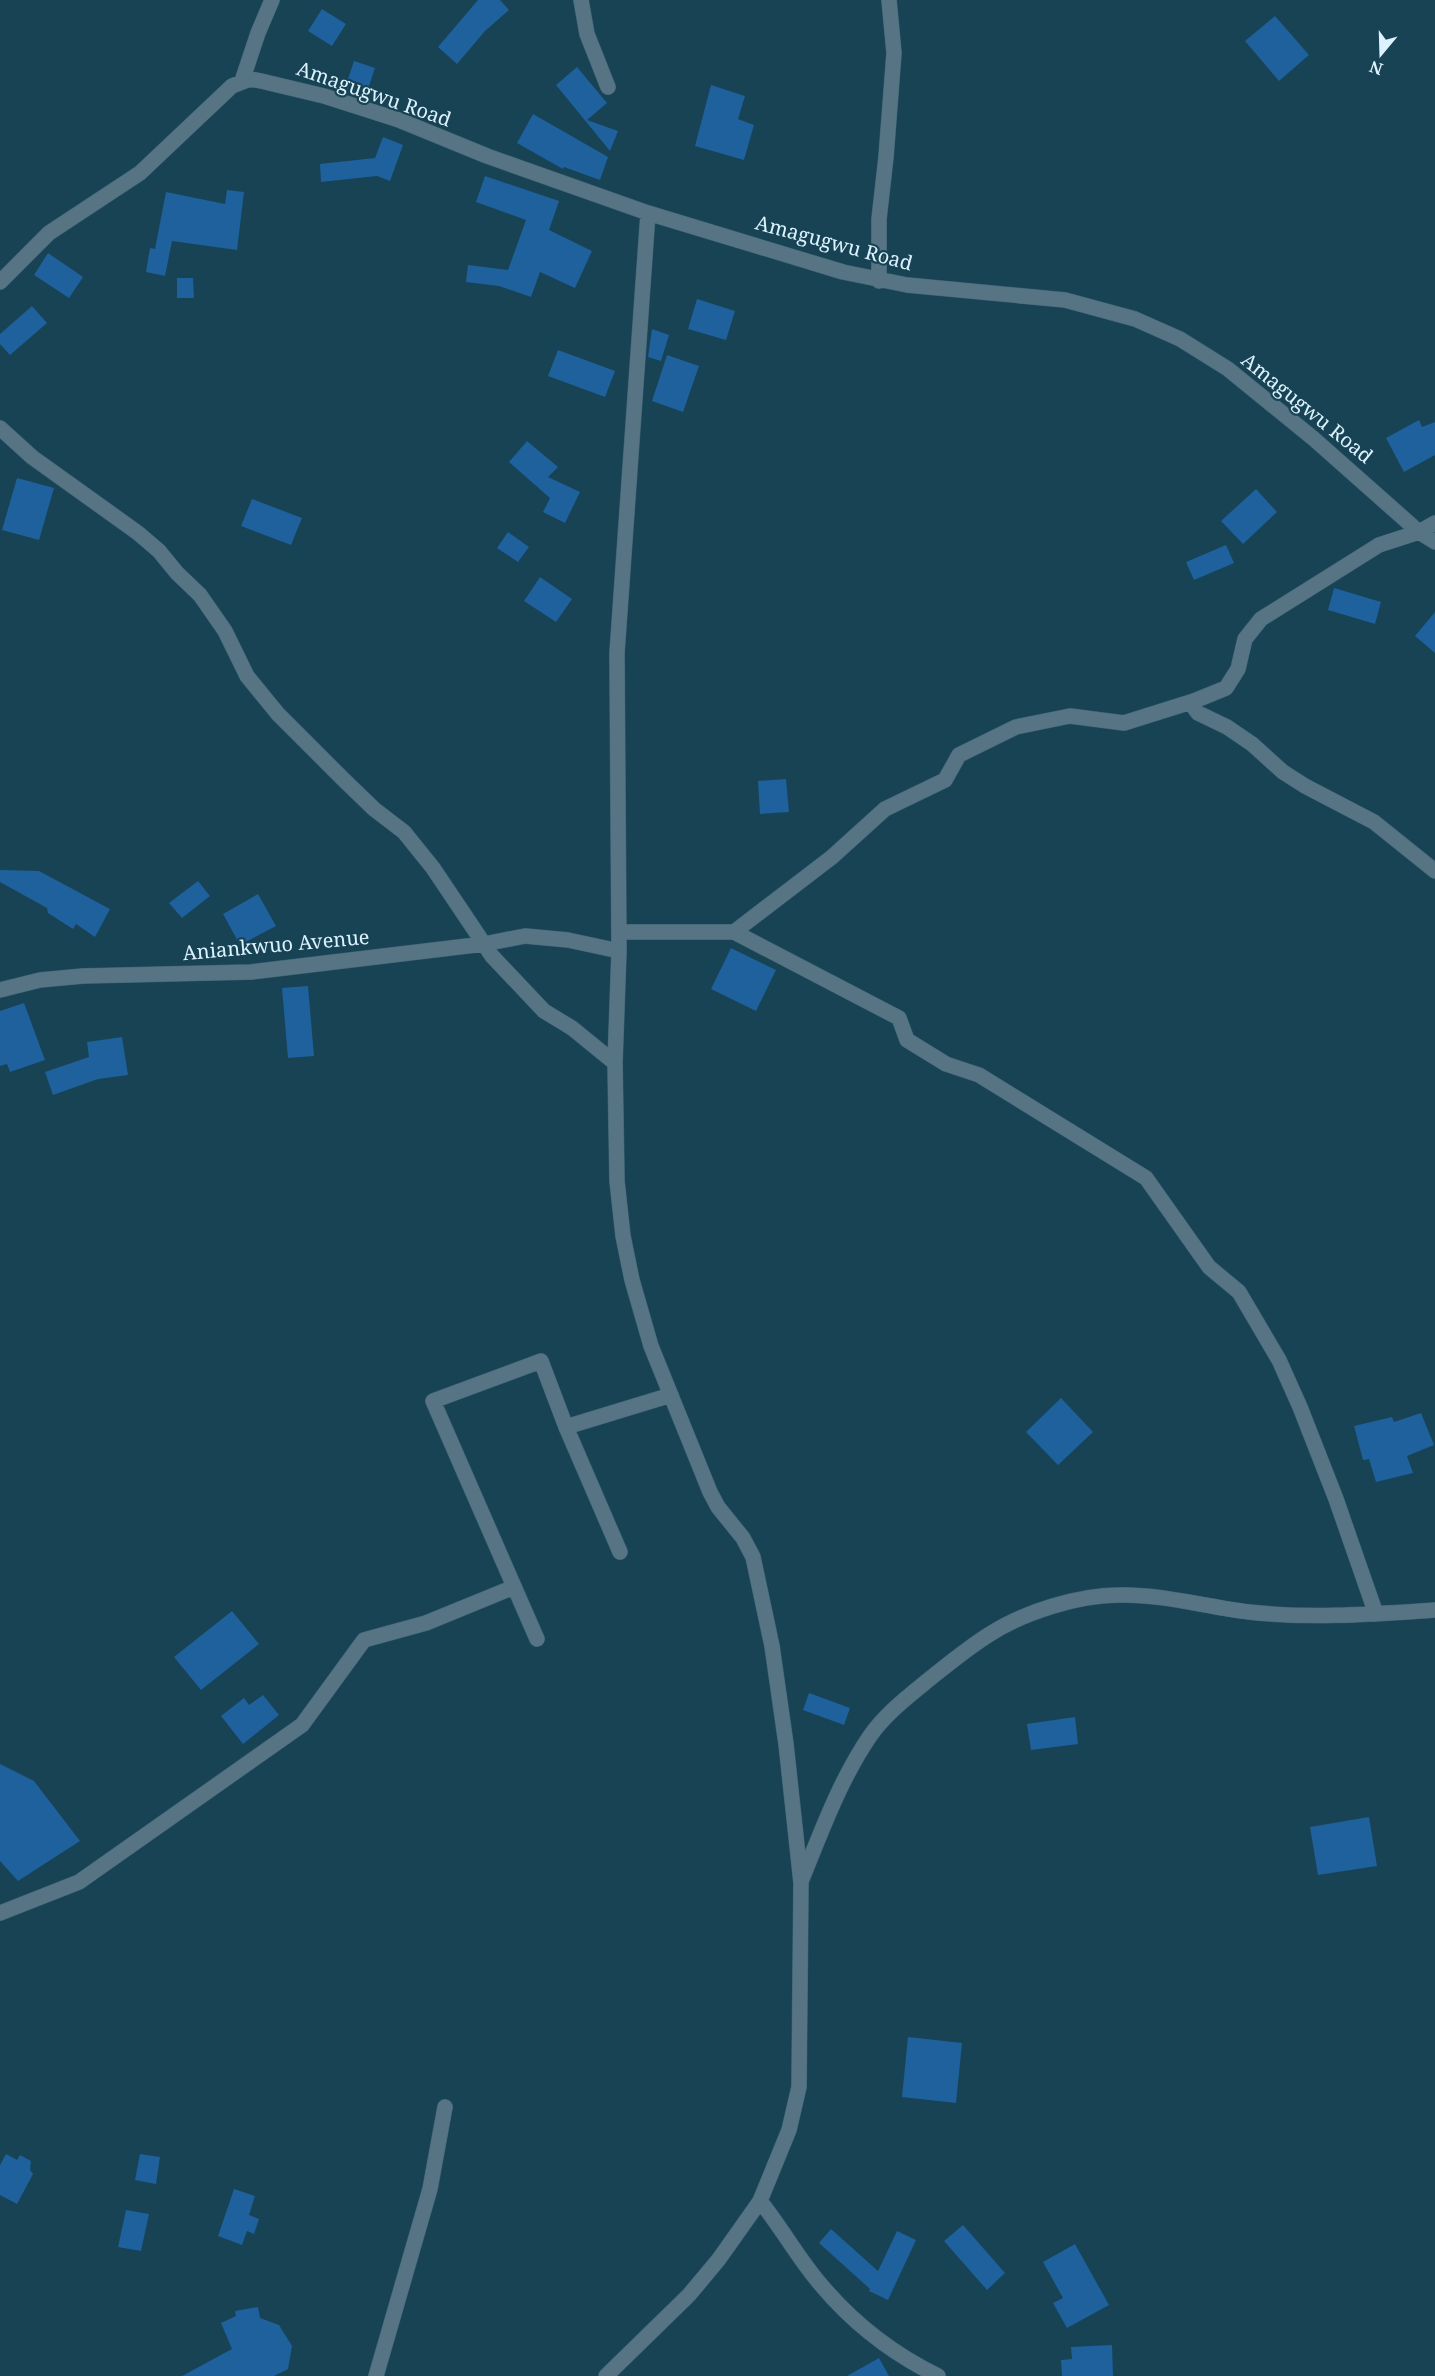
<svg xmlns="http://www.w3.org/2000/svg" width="1435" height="2376" font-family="'Noto Serif',serif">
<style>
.building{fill:#1e619c}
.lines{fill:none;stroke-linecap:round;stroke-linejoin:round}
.minor-casing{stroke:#3b6273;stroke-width:16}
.minor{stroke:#567483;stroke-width:15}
.labels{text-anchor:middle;stroke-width:4.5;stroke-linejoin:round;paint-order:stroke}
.street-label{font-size:20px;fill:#dcf2fd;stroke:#184355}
</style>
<rect width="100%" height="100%" fill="#184355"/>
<path class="building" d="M 478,0 L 500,0 L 509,10 L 485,31 L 457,64 L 438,47 Z
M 322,9 L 346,24 L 332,46 L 308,31 Z
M 1275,16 L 1309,55 L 1279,81 L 1245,41 Z
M 354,61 L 375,68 L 366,95 L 345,88 Z
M 577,67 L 607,103 L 587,120 L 618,131 L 610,151 L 556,85 Z
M 711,85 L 745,96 L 738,119 L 754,125 L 744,160 L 695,146 Z
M 533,114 L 608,157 L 600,180 L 564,167 L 563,169 L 517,143 Z
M 383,137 L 403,145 L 390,181 L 377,176 L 321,182 L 320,164 L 375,158 Z
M 485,176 L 559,201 L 549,230 L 592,251 L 575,288 L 540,272 L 531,297 L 499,286 L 466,282 L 468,265 L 508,270 L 526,220 L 476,202 Z
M 227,190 L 244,192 L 237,250 L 172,241 L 165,276 L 146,272 L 150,248 L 155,249 L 166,192 L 225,204 Z
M 48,253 L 83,277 L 69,298 L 34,275 Z
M 177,278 L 193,278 L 194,298 L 177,298 Z
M 697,299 L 735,311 L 726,340 L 688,329 Z
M 32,306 L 47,323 L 10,355 L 0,344 L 0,334 Z
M 652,329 L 669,335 L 661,361 L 648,357 Z
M 558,350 L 615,371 L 605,397 L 548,376 Z
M 667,355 L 699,366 L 683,412 L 652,401 Z
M 1419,420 L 1422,427 L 1435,422 L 1435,455 L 1404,472 L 1386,438 Z
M 527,441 L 558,467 L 548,477 L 580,492 L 565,523 L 543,512 L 550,498 L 509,462 Z
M 17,478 L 54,488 L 39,540 L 2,530 Z
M 1256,489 L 1277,512 L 1243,544 L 1221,521 Z
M 252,499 L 302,518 L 291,545 L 241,526 Z
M 508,532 L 529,547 L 518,562 L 497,548 Z
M 1226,545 L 1234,563 L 1194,580 L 1186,562 Z
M 540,577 L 572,599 L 556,622 L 524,601 Z
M 1334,588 L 1381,602 L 1375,624 L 1328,610 Z
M 1435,612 L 1435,653 L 1415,636 Z
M 786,779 L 789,812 L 760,814 L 758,781 Z
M 0,870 L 39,871 L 110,909 L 95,937 L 76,924 L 73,929 L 48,913 L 47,908 L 0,882 Z
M 198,881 L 210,896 L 182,918 L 169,903 Z
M 258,894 L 276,926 L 240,945 L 223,914 Z
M 731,948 L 776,970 L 756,1011 L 711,989 Z
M 308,986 L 314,1056 L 288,1058 L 282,988 Z
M 24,1003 L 45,1060 L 10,1072 L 7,1064 L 0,1066 L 0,1011 Z
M 122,1037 L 128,1075 L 98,1079 L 53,1095 L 45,1072 L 89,1057 L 87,1042 Z
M 1061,1398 L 1093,1432 L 1058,1465 L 1026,1432 Z
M 1421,1413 L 1434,1445 L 1407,1456 L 1413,1473 L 1376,1482 L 1369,1459 L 1363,1460 L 1354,1426 L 1392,1417 L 1394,1422 Z
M 232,1611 L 259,1644 L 201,1690 L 174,1657 Z
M 809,1693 L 850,1708 L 844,1725 L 803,1710 Z
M 263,1695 L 279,1715 L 243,1744 L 221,1716 L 244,1698 L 249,1705 Z
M 1075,1717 L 1078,1744 L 1031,1750 L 1027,1724 Z
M 0,1764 L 34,1781 L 80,1841 L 18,1881 L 0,1861 Z
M 1369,1817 L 1377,1866 L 1318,1875 L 1310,1827 Z
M 908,2037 L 962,2043 L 956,2103 L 902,2097 Z
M 6,2154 L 17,2160 L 20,2155 L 31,2161 L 30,2170 L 33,2174 L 17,2204 L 0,2195 L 0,2165 Z
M 140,2154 L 160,2157 L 156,2184 L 135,2180 Z
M 234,2189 L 255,2196 L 249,2215 L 259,2219 L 254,2234 L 247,2231 L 242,2245 L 218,2236 Z
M 126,2210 L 149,2214 L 141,2251 L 118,2247 Z
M 963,2225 L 1005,2273 L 987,2290 L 944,2241 Z
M 831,2229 L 878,2271 L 897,2231 L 916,2240 L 888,2300 L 869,2291 L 870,2289 L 819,2243 Z
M 1075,2244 L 1109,2305 L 1067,2328 L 1053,2303 L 1063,2298 L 1043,2262 Z
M 258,2307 L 260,2318 L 279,2325 L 292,2346 L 288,2369 L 274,2376 L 182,2376 L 232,2349 L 221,2323 L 236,2316 L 235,2311 Z
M 1112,2345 L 1113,2376 L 1062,2376 L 1061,2360 L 1072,2359 L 1071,2347 Z
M 879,2358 L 889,2376 L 847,2376 Z"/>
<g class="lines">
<g class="minor-casing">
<path id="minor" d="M 581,0 L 587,34 L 608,87
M 242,81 L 258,33 L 272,0
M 879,281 L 879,219 L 886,157 L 894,53 L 889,0
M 0,282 L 49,233 L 140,173 L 232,86 L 250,79 L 261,81 L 324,96 L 399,120 L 487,156 L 648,213 L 843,272 L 907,285 L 1065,300 L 1135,319 L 1180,339 L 1228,369 L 1314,439 L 1419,532 L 1435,542
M 0,428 L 32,457 L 138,533 L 159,551 L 177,573 L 200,595 L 225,631 L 247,676 L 278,714 L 342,778 L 374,809 L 404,832 L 433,868 L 484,944 L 525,936 L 568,940 L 619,951
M 1435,523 L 1419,532 L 1379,545 L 1261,619 L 1245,639 L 1238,669 L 1226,688 L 1194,701 L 1192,705 L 1198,713 L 1227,727 L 1252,744 L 1283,772 L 1305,786 L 1374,822 L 1435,871
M 619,932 L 734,932 L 832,857 L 885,809 L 945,780 L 959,755 L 1016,727 L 1070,716 L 1124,723 L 1194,701
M 734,932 L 899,1018 L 907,1040 L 946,1064 L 979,1075 L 1146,1178 L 1209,1267 L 1239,1292 L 1279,1360 L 1300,1407 L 1336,1499 L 1376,1614
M 0,990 L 40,980 L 83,976 L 251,972 L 484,944 L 492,956 L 544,1011 L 572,1028 L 615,1063
M 566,1427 L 671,1395
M 537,1639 L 433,1401 L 541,1361 L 566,1427 L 620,1552
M 802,1879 C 822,1830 840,1780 870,1736 C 886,1713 910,1695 932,1677 C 951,1662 969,1647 990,1634 C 1024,1612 1079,1595 1119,1595 C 1163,1594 1206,1607 1249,1612 C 1311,1619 1373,1614 1435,1610
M 0,1913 L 79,1882 L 302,1725 L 364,1640 L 426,1623 L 514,1587
M 760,2201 C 782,2228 799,2260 822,2286 C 855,2325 893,2354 938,2376
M 376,2376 L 430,2189 L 445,2107
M 606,2376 L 689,2295 L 719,2259 L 760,2201 L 789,2130 L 799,2087 L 801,1883 L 786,1744 L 772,1646 L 753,1557 L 743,1538 L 718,1507 L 710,1492 L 651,1346 L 632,1280 L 623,1236 L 617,1181 L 615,1063 L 619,951 L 617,653 L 648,213"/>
</g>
<use href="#minor" class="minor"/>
</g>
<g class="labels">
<g class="street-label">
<text transform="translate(374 94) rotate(19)" y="7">Amagugwu Road</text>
<text transform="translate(834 243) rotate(15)" y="7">Amagugwu Road</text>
<text transform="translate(1307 408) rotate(39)" y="7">Amagugwu Road</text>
<text transform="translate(276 945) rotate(-5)" y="7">Aniankwuo Avenue</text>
</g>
</g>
<g transform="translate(1381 54) rotate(199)" stroke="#184355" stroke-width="4.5" paint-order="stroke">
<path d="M0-4.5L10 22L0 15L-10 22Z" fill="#dcf2fd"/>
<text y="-9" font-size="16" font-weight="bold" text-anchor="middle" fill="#dcf2fd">N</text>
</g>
</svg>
